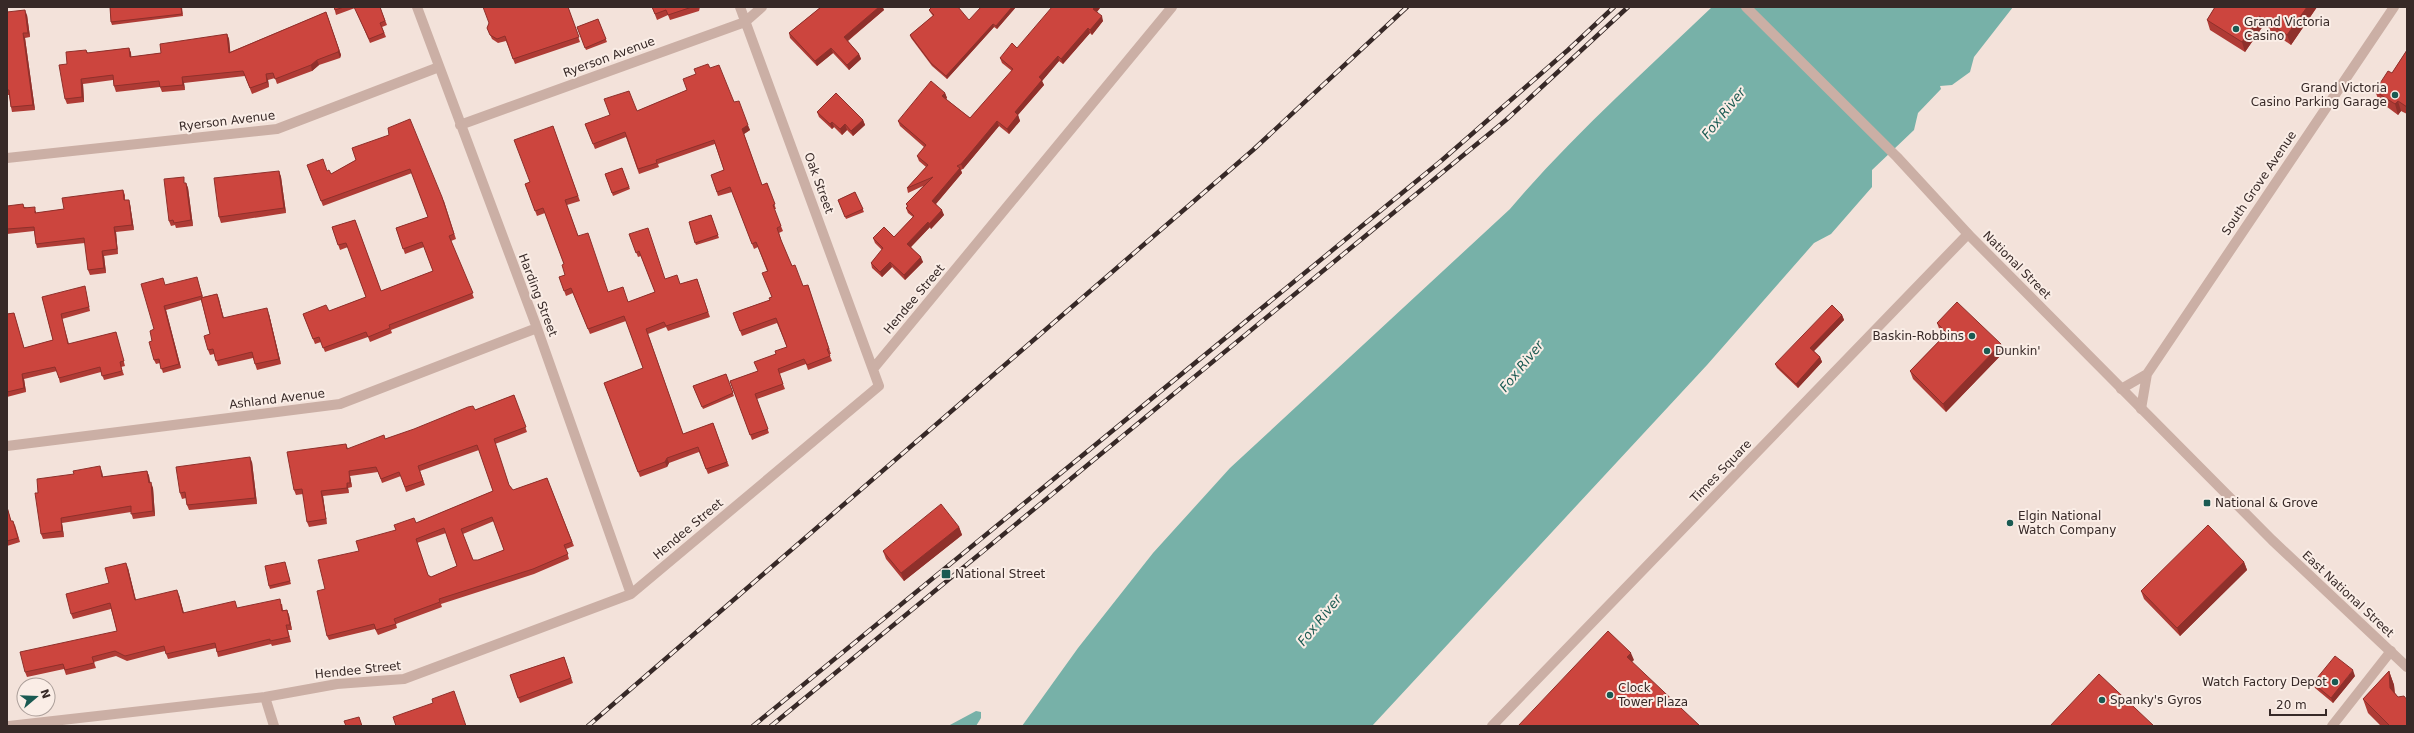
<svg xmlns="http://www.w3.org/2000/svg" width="2414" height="733" font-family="'DejaVu Sans',sans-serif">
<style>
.water{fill:#77b1a8}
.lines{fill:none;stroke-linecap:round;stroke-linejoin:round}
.minor{stroke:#cbafa5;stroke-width:10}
.tertiary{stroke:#cbafa5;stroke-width:10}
.rail-casing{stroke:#372927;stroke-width:4.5}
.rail{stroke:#faede6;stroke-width:3;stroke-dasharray:9;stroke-linecap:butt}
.wall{fill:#af3b35;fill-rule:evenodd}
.shaded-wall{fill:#8f302b}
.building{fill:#cc453e;stroke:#8f302b;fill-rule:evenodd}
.poi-dot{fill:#1a5a52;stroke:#faede6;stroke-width:1.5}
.labels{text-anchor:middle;stroke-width:4;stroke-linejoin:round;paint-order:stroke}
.poi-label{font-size:12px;fill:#372927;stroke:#faede6;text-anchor:start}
.street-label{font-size:12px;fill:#372927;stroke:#faede6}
.water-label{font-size:13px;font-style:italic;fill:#1a5a52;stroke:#faede6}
</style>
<rect width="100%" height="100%" fill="#f3e2da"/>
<path class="water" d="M 1712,7 L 2013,7 L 1974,57 L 1970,72 L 1952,85 L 1940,86 L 1941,89 L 1918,113 L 1914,130 L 1872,170 L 1872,187 L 1831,234 L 1814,243 L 1707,365 L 1372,726 L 1022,726 L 1078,648 L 1153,553 L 1230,468 L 1510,209 C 1572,136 1643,73 1712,7 Z
M 976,711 L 981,712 L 981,718 L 976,726 L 948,726 Z"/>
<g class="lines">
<path class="minor" d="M 417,7 L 537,328 L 631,594
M 460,125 L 745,22 L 762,7
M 7,158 L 277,129 L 439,67
M 873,369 L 1172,7
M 2121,389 L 2147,374
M 2141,409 L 2147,374 L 2394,7
M 7,446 L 340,404 L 537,328
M 265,697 L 274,726
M 9,726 L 265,697 L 337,684 L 404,679 L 631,594 L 879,386 L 740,7
M 1492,726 L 1968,234
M 2332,726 L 2391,651"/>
<path class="tertiary" d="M 1746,7 L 1897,157 L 1968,234 L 2272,540 L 2407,667"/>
<g class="rail-casing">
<path id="rail" d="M 588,726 L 1253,150 L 1407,7
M 753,726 L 1441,161 L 1568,50 L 1614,7
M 771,726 L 1506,120 L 1628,7"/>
</g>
<use href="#rail" class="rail"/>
</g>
<path class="wall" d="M 110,7 L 182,7 L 183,16 L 112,25 L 111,22 Z
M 334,7 L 380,7 L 387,25 L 382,27 L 386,37 L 370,43 L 355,8 L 336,15 Z
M 568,7 L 580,42 L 515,64 L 506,41 L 498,43 L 492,39 L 487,28 L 489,23 Z
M 652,7 L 700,7 L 699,11 L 670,20 L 668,15 L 657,20 Z
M 821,7 L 884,7 L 883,8 L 884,10 L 848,41 L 859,54 L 861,59 L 849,70 L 833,53 L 817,66 L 790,38 L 789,33 Z
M 1016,7 L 997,29 L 994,27 L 947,79 L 932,66 L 911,38 L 910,35 L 933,16 L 930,12 L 929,10 L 969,20 Z
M 2215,7 L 2317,7 L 2291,45 L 2263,26 L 2245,52 L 2210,30 L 2207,20 Z
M 1100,8 L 1097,12 L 1103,21 L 1092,35 L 1090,33 L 1063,64 L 1059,61 L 1042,81 L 1044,85 L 1018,115 L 1020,121 L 1009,134 L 999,126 L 963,169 L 961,170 L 962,173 L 936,204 L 944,215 L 931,229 L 930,227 L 911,247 L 923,262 L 905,280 L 892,267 L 882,277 L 872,268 L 871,263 L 882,250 L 875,243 L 873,238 L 894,237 L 913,217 L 908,213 L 906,208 L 907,206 L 906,204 L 923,186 L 908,193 L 907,188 L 926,167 L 919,161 L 917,156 L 924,147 L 900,126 L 898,121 L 945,93 L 947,98 L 946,99 L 970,118 L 1012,71 L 1002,63 L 1000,58 L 1017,48 Z
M 7,12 L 27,15 L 30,37 L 25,38 L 35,110 L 12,112 L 11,107 L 9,95 L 7,95 Z
M 326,12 L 341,55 L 340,58 L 319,65 L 312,71 L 277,84 L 275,78 L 268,80 L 269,87 L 252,94 L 245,76 L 184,83 L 185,90 L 162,92 L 160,87 L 116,92 L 114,86 L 113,80 L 83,84 L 84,102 L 67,104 L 65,99 L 67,64 L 86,50 L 88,53 L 129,48 L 131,53 L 131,57 L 161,53 L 227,34 L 229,39 L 230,52 Z
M 598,19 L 607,42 L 586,50 L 577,27 Z
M 2407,50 L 2407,114 L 2401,111 L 2398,115 L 2379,101 L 2375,91 L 2392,73 Z
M 710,68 L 734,102 L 750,130 L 744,134 L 762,185 L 767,183 L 776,209 L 774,209 L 783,231 L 779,233 L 782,243 L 792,266 L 803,286 L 808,285 L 831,354 L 829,354 L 832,361 L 808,370 L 806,364 L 779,374 L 785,389 L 757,399 L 769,433 L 752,440 L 730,381 L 758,371 L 776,354 L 787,347 L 777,323 L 742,336 L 733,313 L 770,300 L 772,297 L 767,271 L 758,247 L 754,249 L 732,192 L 718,196 L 711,175 L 724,170 L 715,144 L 658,164 L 659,167 L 639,174 L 626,137 L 595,149 L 585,124 L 637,111 L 687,90 Z
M 817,112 L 863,120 L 865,125 L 853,136 L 847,130 L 842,135 L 834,127 L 832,129 L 819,117 Z
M 553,126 L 580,201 L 567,205 L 578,236 L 608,292 L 628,302 L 655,292 L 641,256 L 638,257 L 629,234 L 665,279 L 680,284 L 697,279 L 710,317 L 668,331 L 666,327 L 648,334 L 683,434 L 713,423 L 729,466 L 708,474 L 699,452 L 669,463 L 667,467 L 640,477 L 604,383 L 643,368 L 626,321 L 590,334 L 573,293 L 566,296 L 559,277 L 565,275 L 564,264 L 545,213 L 537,216 L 525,184 L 530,182 Z
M 389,135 L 444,201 L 456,239 L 451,241 L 474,298 L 391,330 L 392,333 L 370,342 L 368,337 L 325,352 L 321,342 L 315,344 L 303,314 L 329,311 L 366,297 L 348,247 L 340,250 L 332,227 L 355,220 L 381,291 L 433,271 L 424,247 L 405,254 L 396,228 L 428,217 L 412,173 L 323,206 L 307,165 L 327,171 L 331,174 L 356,160 Z
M 622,168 L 630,189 L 613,196 L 605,174 Z
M 279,171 L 281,177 L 286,213 L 221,223 L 219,217 Z
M 186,183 L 188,188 L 193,226 L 176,228 L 175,225 L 171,226 L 169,221 Z
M 123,190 L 125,195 L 125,200 L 130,204 L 134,230 L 116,232 L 118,254 L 104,256 L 106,273 L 90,275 L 88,270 L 85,243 L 37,248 L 36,244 L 34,231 L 7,234 L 7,206 L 25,207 L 36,211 L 36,213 L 64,209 Z
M 855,192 L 864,212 L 846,219 L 838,200 Z
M 711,215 L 719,238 L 696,245 L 689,222 Z
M 198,281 L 203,297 L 217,294 L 224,318 L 269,314 L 281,364 L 257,370 L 253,358 L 218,366 L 214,354 L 210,355 L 208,350 L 210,334 L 201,300 L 166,310 L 181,368 L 163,373 L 160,363 L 156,364 L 154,360 L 152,341 L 165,285 Z
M 86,291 L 90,311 L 62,319 L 69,344 L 116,332 L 125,366 L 121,367 L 124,375 L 104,380 L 101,372 L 60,383 L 57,371 L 24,379 L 26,392 L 7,397 L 7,314 L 14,313 L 24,348 L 53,340 L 42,297 Z
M 1842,315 L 1844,320 L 1814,351 L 1820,357 L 1822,362 L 1798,388 L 1777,368 L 1775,364 Z
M 1937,323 L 2001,344 L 2004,352 L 1946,412 L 1913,379 L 1910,371 L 1944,336 L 1940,331 Z
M 726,374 L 734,396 L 703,409 L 693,386 Z
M 514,395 L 527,432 L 495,444 L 509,485 L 513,490 L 547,478 L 574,546 L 566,549 L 569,559 L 534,574 L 441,604 L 442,607 L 396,624 L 397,628 L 378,635 L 375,629 L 329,640 L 327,636 L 325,589 L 359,551 L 396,530 L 416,523 L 493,491 L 479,450 L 420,471 L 425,485 L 406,492 L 401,476 L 382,483 L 378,472 L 350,476 L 352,487 L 348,488 L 349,493 L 323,496 L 327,524 L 309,527 L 307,522 L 303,494 L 296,495 L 294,490 L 346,444 L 348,449 L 385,439 L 475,410 ZM 494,521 L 504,550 L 478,560 L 473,560 L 463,534 ZM 446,533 L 457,566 L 431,577 L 428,575 L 417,543 Z
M 252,462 L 257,504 L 189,510 L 187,505 L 186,498 L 182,499 L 180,493 Z
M 147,471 L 149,476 L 150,483 L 153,488 L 155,516 L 133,519 L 131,512 L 62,523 L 64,537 L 43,539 L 41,534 L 38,493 L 102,472 L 103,477 Z
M 7,506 L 11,521 L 15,525 L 20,542 L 7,546 Z
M 959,527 L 962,535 L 904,581 L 886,559 L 883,551 Z
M 285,562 L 291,584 L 270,589 L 269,586 Z
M 2244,562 L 2247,570 L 2180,636 L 2144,599 L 2141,591 Z
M 128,568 L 136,600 L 179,595 L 184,613 L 282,604 L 283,610 L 287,610 L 289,615 L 292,630 L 288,630 L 291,642 L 272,646 L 271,644 L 218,657 L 216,648 L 168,659 L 165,651 L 127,661 L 116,656 L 94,662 L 96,668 L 66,675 L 64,669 L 27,677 L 25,672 L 117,631 L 111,609 L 73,619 L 71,614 Z
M 564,657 L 573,683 L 520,703 L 510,675 Z
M 2389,671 L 2394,685 L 2395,693 L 2398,697 L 2407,726 L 2381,726 L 2368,713 L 2363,699 Z
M 2355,676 L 2333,703 L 2315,688 L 2313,683 Z"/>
<path class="shaded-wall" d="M 879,7 L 884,7 L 883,8 L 884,10 L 846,42 L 844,37 Z
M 1012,7 L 1016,7 L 997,29 L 996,26 Z
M 1095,7 L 1100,7 L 1100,8 L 1095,14 L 1093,9 Z
M 2307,7 L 2317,7 L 2291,45 L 2287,35 Z
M 25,10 L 27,15 L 30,37 L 28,33 Z
M 326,12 L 341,55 L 340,58 L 338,52 Z
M 1102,16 L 1103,21 L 1092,35 L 1090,30 Z
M 2259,16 L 2263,26 L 2245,52 L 2242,42 Z
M 993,24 L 994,27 L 947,79 L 946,76 Z
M 1088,28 L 1090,33 L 1063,64 L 1061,59 Z
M 23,33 L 25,38 L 35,110 L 33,105 Z
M 227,34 L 229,39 L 231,58 L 229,53 Z
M 129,48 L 131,53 L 132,62 L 130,57 Z
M 831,48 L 833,53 L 817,66 L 815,61 Z
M 859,54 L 861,59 L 849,70 L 847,65 Z
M 1058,56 L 1059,61 L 1042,81 L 1044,85 L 1016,117 L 1015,112 L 1039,77 Z
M 317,60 L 319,65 L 312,71 L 311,65 Z
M 266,74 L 268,80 L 269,87 L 267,82 Z
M 182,77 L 184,83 L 185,90 L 183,85 Z
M 81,79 L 83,84 L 84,102 L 82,97 Z
M 945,93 L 947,98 L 944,101 L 942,96 Z
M 2398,101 L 2401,111 L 2398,115 L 2395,104 Z
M 1018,115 L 1020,121 L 1009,134 L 1007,129 Z
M 863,120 L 865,125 L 853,136 L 851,131 Z
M 997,121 L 999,126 L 963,169 L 961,164 Z
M 832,122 L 834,127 L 832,129 L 830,124 Z
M 845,124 L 847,130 L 842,135 L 840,129 Z
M 748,125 L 750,130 L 744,134 L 742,129 Z
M 960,168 L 962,173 L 934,206 L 932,201 Z
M 279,171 L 281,177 L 286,213 L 284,208 Z
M 186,183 L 188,188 L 193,226 L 191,220 Z
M 129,200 L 130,204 L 134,230 L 132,225 Z
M 942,210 L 944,215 L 931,229 L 929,224 Z
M 928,222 L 930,227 L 909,249 L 907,244 Z
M 114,227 L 116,232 L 118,254 L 117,249 Z
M 102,251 L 104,256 L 106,273 L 104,268 Z
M 921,257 L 923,262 L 905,280 L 904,275 Z
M 890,262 L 892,267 L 882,277 L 880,272 Z
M 217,294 L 219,299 L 225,324 L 223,318 Z
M 164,306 L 166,310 L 181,368 L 179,364 Z
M 267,308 L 269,314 L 281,364 L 279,359 Z
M 1842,315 L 1844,320 L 1812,353 L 1810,348 Z
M 2001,344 L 2004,352 L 1946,412 L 1943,404 Z
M 1820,357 L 1822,362 L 1798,388 L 1796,384 Z
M 22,374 L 24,379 L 26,392 L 24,388 Z
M 250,457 L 252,462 L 257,504 L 255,498 Z
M 667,458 L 669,463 L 667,467 L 665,462 Z
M 100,466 L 102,472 L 104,482 L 102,477 Z
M 147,471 L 149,476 L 151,488 L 149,483 Z
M 349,471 L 350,476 L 352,487 L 350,483 Z
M 151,482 L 153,488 L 155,516 L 153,511 Z
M 347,483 L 349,493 L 347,488 Z
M 321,491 L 323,496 L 327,524 L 326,519 Z
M 61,518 L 62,523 L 64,537 L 62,531 Z
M 959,527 L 962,535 L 904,581 L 901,573 Z
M 2244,562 L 2247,570 L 2180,636 L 2177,628 Z
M 126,563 L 128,568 L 137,605 L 135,600 Z
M 177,590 L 179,595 L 185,618 L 183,613 Z
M 287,610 L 289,615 L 292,630 L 290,625 Z
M 1631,653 L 1634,660 L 1630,664 L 1627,657 Z
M 2353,670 L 2355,676 L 2333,703 L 2331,698 Z
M 2389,671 L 2394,685 L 2395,701 L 2390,688 Z"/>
<path class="building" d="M 110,7 L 181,7 L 182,14 L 111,22 Z
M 334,7 L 344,7 L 335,10 Z
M 354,7 L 380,7 L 385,21 L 380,23 L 384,33 L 369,39 Z
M 483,7 L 568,7 L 579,37 L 513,59 L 505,36 L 497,39 L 490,35 L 487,28 L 489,23 Z
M 652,7 L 692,7 L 668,15 L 666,10 L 655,14 Z
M 821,7 L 879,7 L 844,37 L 859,54 L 847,65 L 831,48 L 815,61 L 789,33 Z
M 932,7 L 958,7 L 969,20 L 981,7 L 1012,7 L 996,26 L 993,24 L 946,76 L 931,63 L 910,35 L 934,15 L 929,10 Z
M 1052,7 L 1095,7 L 1093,9 L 1102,16 L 1090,30 L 1088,28 L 1061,59 L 1058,56 L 1039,77 L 1042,80 L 1015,112 L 1018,115 L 1007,129 L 997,121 L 961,164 L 957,166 L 960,168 L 932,201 L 942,210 L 929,224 L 928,222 L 907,244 L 921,257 L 904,275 L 890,262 L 880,272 L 871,263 L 883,248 L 873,238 L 884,227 L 894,237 L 914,216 L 906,208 L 908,206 L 906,204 L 933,177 L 907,188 L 928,165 L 917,156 L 926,145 L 898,121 L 931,81 L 945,93 L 942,96 L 970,118 L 1013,69 L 1000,58 L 1012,43 L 1017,48 Z
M 2215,7 L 2307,7 L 2287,35 L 2259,16 L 2242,42 L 2207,20 Z
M 25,10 L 28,33 L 23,33 L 33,105 L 11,107 L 9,90 L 7,90 L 7,12 Z
M 326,12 L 339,50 L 338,52 L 317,60 L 311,65 L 275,79 L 273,73 L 266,74 L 267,82 L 250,88 L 243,71 L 182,77 L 183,85 L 160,87 L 159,81 L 114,86 L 113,75 L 81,79 L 82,97 L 65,99 L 59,65 L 67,64 L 66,52 L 86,50 L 87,53 L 129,48 L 130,57 L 161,53 L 160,44 L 227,34 L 229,53 Z
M 598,19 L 606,39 L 585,48 L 577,27 Z
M 2407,50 L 2407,107 L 2398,101 L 2395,104 L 2375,91 L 2388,71 L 2392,73 Z
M 708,64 L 710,68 L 719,65 L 734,102 L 739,101 L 748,125 L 742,129 L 762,185 L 767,183 L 775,204 L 773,205 L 781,226 L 777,228 L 781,240 L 792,266 L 795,265 L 803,286 L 808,285 L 829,349 L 827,349 L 830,356 L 807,365 L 804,359 L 778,369 L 783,384 L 755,394 L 768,429 L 750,435 L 730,381 L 758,371 L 754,362 L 776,354 L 775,351 L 787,347 L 776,318 L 740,331 L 733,313 L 770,300 L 769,298 L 772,297 L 762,273 L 768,271 L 756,242 L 752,244 L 730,187 L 717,192 L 711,175 L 724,170 L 714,140 L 656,160 L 657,163 L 638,169 L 625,132 L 593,144 L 585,124 L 610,115 L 604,99 L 629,91 L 637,111 L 687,90 L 683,79 L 696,74 L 694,69 Z
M 836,93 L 863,120 L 851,131 L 845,124 L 840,129 L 832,122 L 830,124 L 817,112 Z
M 410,119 L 442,197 L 454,234 L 449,236 L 473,293 L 389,325 L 390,328 L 368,337 L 366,332 L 323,348 L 319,337 L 313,339 L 303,314 L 326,305 L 329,311 L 366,297 L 346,243 L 338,245 L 332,227 L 355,220 L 381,291 L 433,271 L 422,242 L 403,249 L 396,228 L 428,217 L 410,169 L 321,201 L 307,165 L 323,159 L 327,171 L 329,170 L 331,174 L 356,160 L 352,148 L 389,135 L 388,128 Z
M 553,126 L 578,196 L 565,200 L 578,236 L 588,233 L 608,292 L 623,287 L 628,302 L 655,292 L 639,251 L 636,253 L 629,234 L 648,228 L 665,279 L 677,275 L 680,284 L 697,279 L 708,312 L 666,326 L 664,322 L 646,329 L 683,434 L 713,423 L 727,462 L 706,469 L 698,447 L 667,458 L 665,462 L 638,472 L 604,383 L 643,368 L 624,316 L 588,329 L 571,288 L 564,291 L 559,277 L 565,275 L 562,265 L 564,264 L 543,208 L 535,211 L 525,184 L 530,182 L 514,140 Z
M 622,168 L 629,187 L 612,193 L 605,174 Z
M 279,171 L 284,208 L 219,217 L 214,178 Z
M 184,177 L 184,183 L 186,183 L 191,220 L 174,223 L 173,220 L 169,221 L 164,179 Z
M 123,190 L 124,200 L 129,200 L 132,225 L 114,227 L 117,249 L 102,251 L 104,268 L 88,270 L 84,238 L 36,244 L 34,227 L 7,229 L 7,206 L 23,204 L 24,208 L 35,207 L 35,213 L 64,209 L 62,198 Z
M 855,192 L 863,209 L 845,217 L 838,200 Z
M 711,215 L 718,235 L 695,243 L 689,222 Z
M 197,277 L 202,296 L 164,306 L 179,364 L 161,369 L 159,359 L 154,360 L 149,342 L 152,341 L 150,331 L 154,329 L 141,284 L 163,278 L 165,285 Z
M 85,286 L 89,307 L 61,314 L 68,344 L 116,332 L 124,361 L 120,362 L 122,371 L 102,376 L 100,367 L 59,378 L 55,367 L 22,374 L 24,388 L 7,392 L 7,314 L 14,313 L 24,348 L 53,340 L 42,297 Z
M 217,294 L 223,318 L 267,308 L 279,359 L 255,364 L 252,352 L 216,361 L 213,349 L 208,350 L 204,336 L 210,334 L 201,298 Z
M 1957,302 L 2001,344 L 1943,404 L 1910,371 L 1947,333 L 1937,323 Z
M 1832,305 L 1842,315 L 1810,348 L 1820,357 L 1796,384 L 1775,364 Z
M 726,374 L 733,393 L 702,407 L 693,386 Z
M 514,395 L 526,427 L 494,439 L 509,485 L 513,490 L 547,478 L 572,542 L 564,545 L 568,554 L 533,569 L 439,599 L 440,602 L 394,619 L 396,624 L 376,630 L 374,624 L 327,636 L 317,591 L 325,589 L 318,560 L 359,551 L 356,541 L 396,530 L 394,525 L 414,518 L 416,523 L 493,491 L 477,445 L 418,466 L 423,481 L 405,487 L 399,472 L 381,479 L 376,467 L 349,471 L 350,483 L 347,483 L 347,488 L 321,491 L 326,519 L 307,522 L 302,489 L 294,490 L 287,452 L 346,444 L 347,449 L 384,435 L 385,439 L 414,429 L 468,407 L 473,406 L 475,410 ZM 492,517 L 504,550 L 478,560 L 473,560 L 461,529 ZM 444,528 L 457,566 L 431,577 L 428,575 L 416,539 Z
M 250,457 L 255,498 L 187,505 L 185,492 L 180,493 L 176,467 Z
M 100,466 L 102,477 L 147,471 L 149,483 L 151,482 L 153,511 L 131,514 L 131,506 L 61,518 L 62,531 L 41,534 L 35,493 L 38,493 L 37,479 L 74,474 L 73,471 Z
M 941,504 L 959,527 L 901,573 L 883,551 Z
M 7,507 L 11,521 L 13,521 L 18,538 L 7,541 Z
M 2208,525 L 2244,562 L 2177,628 L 2141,591 Z
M 285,562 L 290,581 L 269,586 L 265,566 Z
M 126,563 L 135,600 L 177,590 L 183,613 L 235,601 L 237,608 L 280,599 L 282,611 L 287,610 L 290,625 L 286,625 L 289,637 L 270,641 L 270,639 L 217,652 L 215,643 L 166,654 L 164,646 L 125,656 L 115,651 L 92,657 L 94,663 L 65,670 L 63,664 L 25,672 L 20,652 L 117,631 L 110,603 L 71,614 L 66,594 L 109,583 L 105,568 Z
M 1608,631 L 1631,653 L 1627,657 L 1700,726 L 1518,726 Z
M 2335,656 L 2353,670 L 2331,698 L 2313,683 Z
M 564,657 L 571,678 L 518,698 L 510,675 Z
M 2389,671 L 2390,688 L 2398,697 L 2404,696 L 2407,700 L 2407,726 L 2390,726 L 2363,699 Z
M 2099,674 L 2154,726 L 2050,726 Z
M 454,691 L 466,726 L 396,726 L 393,717 L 433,703 L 432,699 Z
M 359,717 L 362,726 L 346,726 L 344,721 Z"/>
<g class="poi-dot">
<circle cx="2236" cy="29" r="4"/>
<circle cx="2395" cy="95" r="4"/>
<circle cx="1972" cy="336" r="4"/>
<circle cx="1987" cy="351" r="4"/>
<rect x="2203" y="499" width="8" height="8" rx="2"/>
<circle cx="2010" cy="523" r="4"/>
<rect x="941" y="569" width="10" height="10" rx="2"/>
<circle cx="2335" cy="682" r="4"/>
<circle cx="1610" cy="695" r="4"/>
<circle cx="2102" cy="700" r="4"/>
</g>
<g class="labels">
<g class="poi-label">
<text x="2244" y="26">Grand Victoria<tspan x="2244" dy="14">Casino</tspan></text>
<text x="2387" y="92" text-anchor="end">Grand Victoria<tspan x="2387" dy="14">Casino Parking Garage</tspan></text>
<text x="1964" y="340" text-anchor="end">Baskin-Robbins</text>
<text x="1995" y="355">Dunkin'</text>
<text x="2215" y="507">National &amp; Grove</text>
<text x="2018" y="520">Elgin National<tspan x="2018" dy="14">Watch Company</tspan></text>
<text x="955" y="578">National Street</text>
<text x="2327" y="686" text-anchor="end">Watch Factory Depot</text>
<text x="1618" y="692">Clock<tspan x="1618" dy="14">Tower Plaza</tspan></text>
<text x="2110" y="704">Spanky's Gyros</text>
</g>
<g class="street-label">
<text transform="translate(609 57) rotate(-20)" y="4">Ryerson Avenue</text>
<text transform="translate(227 121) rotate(-7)" y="4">Ryerson Avenue</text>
<text transform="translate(819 183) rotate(70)" y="4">Oak Street</text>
<text transform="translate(2259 183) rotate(-56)" y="4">South Grove Avenue</text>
<text transform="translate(2017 265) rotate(45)" y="4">National Street</text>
<text transform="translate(538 295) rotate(69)" y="4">Harding Street</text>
<text transform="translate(914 299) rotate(-50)" y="4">Hendee Street</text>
<text transform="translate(277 399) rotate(-7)" y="4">Ashland Avenue</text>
<text transform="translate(1721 471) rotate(-46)" y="4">Times Square</text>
<text transform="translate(688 529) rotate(-40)" y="4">Hendee Street</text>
<text transform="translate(2348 594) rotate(43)" y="4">East National Street</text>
<text transform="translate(358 670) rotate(-6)" y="4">Hendee Street</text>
</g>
<g class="water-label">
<text transform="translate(1723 113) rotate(-51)" y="5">Fox River</text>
<text transform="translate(1521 366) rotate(-51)" y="5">Fox River</text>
<text transform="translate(1319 620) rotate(-51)" y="5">Fox River</text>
</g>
</g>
<rect width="2414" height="733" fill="none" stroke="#372927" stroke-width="16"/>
<g transform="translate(36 697) rotate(71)"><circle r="19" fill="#faede6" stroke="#ac9f9a"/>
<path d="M0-3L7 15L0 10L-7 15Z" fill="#1a5a52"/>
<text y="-6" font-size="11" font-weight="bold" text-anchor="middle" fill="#372927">N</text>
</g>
<path d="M2270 709v6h56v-6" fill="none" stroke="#372927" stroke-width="2"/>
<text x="2276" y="709" font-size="12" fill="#372927" stroke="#faede6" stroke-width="3" paint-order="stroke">20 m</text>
</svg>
